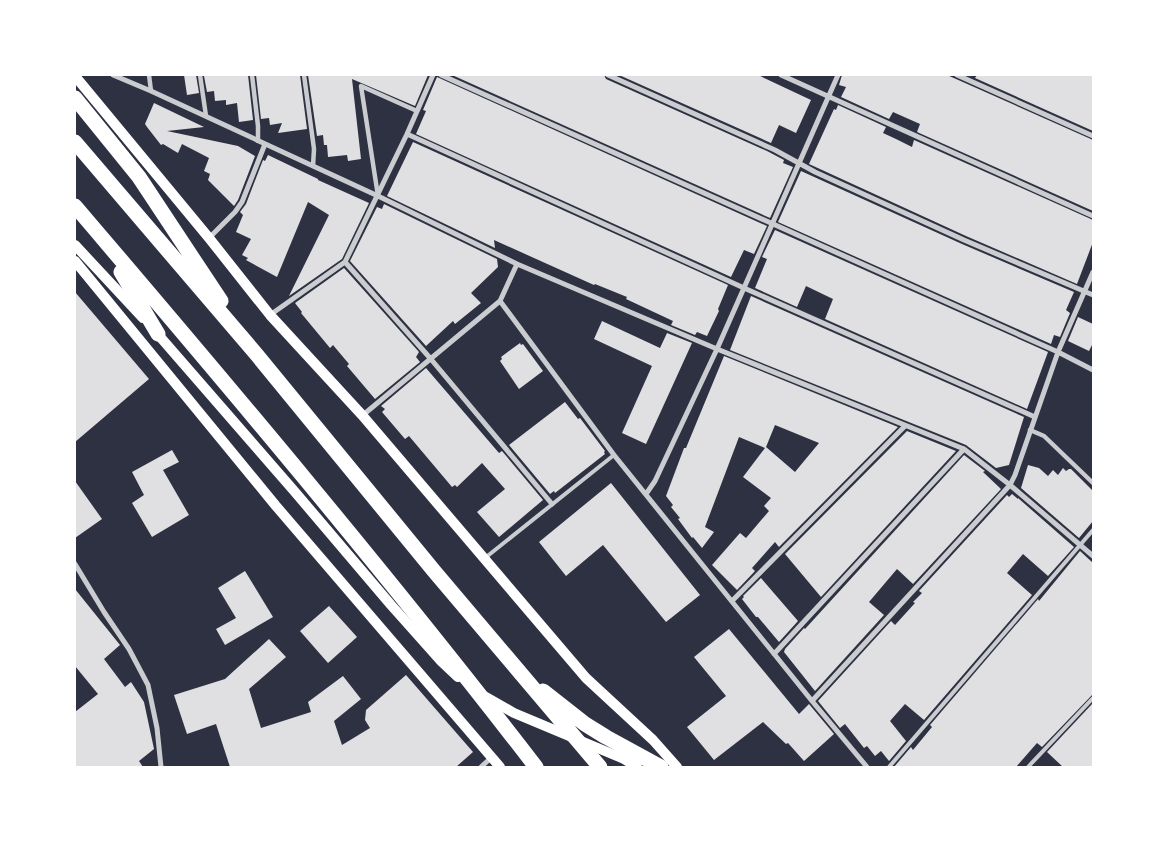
<svg xmlns="http://www.w3.org/2000/svg" width="1168" height="842" font-family="'Source Sans 3',sans-serif">
<style>
.building{fill:#e0e0e3;fill-rule:evenodd}
.lines{fill:none;stroke-linecap:round;stroke-linejoin:round}
.service{stroke:#caccd0;stroke-width:4}
.pedestrian{stroke:#caccd0;stroke-width:4.5}
.minor{stroke:#caccd0;stroke-width:5}
.secondary{stroke:#fff;stroke-width:10}
.motorway{stroke:#fff;stroke-width:15}
</style>
<rect width="100%" height="100%" fill="#2d3142"/>
<path class="building" d="M 184,75 L 196,75 L 199,93 L 187,95 Z
M 211,75 L 248,75 L 253,120 L 239,122 L 237,103 L 226,105 L 226,100 L 215,101 L 214,91 L 207,92 L 204,76 Z
M 256,75 L 300,75 L 307,129 L 278,133 L 282,123 L 270,125 L 269,118 L 261,119 Z
M 308,75 L 428,75 L 415,106 L 352,79 L 361,159 L 348,161 L 347,155 L 328,157 L 327,145 L 324,145 L 323,135 L 317,136 Z
M 452,75 L 604,75 L 606,79 L 767,151 L 784,160 L 783,163 L 793,167 L 770,218 Z
M 619,75 L 758,75 L 811,100 L 796,133 L 779,125 L 771,143 Z
M 842,75 L 947,75 L 1093,140 L 1093,211 L 917,132 L 920,124 L 893,112 L 889,119 L 841,97 L 846,87 L 839,85 Z
M 977,75 L 1093,75 L 1093,131 L 975,78 Z
M 437,77 L 767,226 L 754,254 L 744,250 L 731,277 L 416,134 L 426,111 L 423,110 Z
M 154,103 L 204,127 L 167,131 L 238,146 L 255,156 L 238,200 L 234,206 L 208,180 L 210,174 L 204,171 L 209,158 L 182,144 L 178,153 L 163,144 L 161,145 L 147,127 L 145,124 Z
M 838,105 L 886,127 L 883,133 L 896,139 L 912,147 L 914,140 L 1093,220 L 1093,242 L 1077,284 L 966,236 L 809,164 L 834,109 L 836,110 Z
M 413,142 L 728,285 L 718,309 L 719,311 L 707,336 L 697,332 L 695,335 L 671,325 L 673,321 L 626,299 L 627,297 L 595,284 L 594,285 L 494,240 L 495,248 L 387,196 Z
M 268,155 L 318,179 L 318,180 L 369,203 L 342,259 L 289,296 L 329,215 L 308,202 L 277,277 L 246,260 L 248,258 L 242,255 L 251,239 L 236,232 L 243,215 L 240,212 L 246,204 L 263,160 L 265,161 Z
M 801,171 L 962,244 L 1074,292 L 1066,310 L 1070,313 L 1060,337 L 1054,335 L 1051,344 L 778,222 Z
M 384,204 L 497,259 L 498,267 L 471,293 L 481,303 L 455,324 L 453,321 L 426,346 L 350,261 L 377,207 L 382,209 Z
M 775,230 L 1048,352 L 1027,409 L 825,319 L 833,299 L 806,286 L 797,307 L 755,288 L 767,259 L 762,257 Z
M 344,268 L 419,352 L 416,357 L 420,362 L 375,399 L 347,366 L 349,364 L 333,345 L 330,348 L 301,313 L 302,312 L 295,303 Z
M 75,292 L 149,379 L 75,442 Z
M 751,296 L 1024,417 L 1009,465 L 996,468 L 966,445 L 730,350 Z
M 1078,317 L 1093,324 L 1093,343 L 1089,351 L 1068,341 Z
M 602,321 L 660,348 L 667,333 L 692,343 L 646,444 L 622,433 L 652,366 L 594,339 Z
M 520,343 L 521,345 L 523,344 L 543,371 L 519,389 L 500,361 L 502,359 L 501,357 Z
M 724,356 L 898,427 L 779,547 L 775,542 L 752,568 L 755,571 L 737,590 L 712,565 L 740,533 L 746,538 L 769,511 L 764,506 L 771,498 L 743,477 L 765,448 L 739,437 L 705,527 L 714,532 L 702,548 L 693,537 L 692,538 L 678,519 L 680,518 L 671,507 L 673,505 L 666,496 L 684,448 L 686,448 ZM 775,425 L 819,443 L 795,472 L 766,447 Z
M 426,368 L 499,453 L 502,451 L 543,500 L 499,537 L 477,512 L 505,489 L 482,463 L 457,487 L 455,485 L 452,487 L 409,436 L 405,439 L 382,412 L 385,409 L 381,406 Z
M 565,402 L 578,419 L 580,418 L 605,451 L 604,452 L 605,454 L 555,493 L 554,491 L 550,494 L 509,445 Z
M 907,431 L 956,451 L 821,597 L 785,554 Z
M 172,450 L 179,462 L 163,470 L 189,515 L 152,537 L 132,503 L 144,495 L 132,472 Z
M 964,455 L 985,471 L 983,472 L 1001,489 L 913,584 L 897,569 L 869,602 L 884,615 L 815,691 L 784,652 L 785,649 L 804,628 L 805,629 Z
M 1028,465 L 1039,468 L 1048,476 L 1053,470 L 1058,475 L 1063,468 L 1066,471 L 1069,469 L 1071,469 L 1093,491 L 1093,521 L 1079,538 L 1021,488 Z
M 75,481 L 102,519 L 75,538 Z
M 611,483 L 700,595 L 666,622 L 603,545 L 566,576 L 539,542 Z
M 1012,494 L 1018,499 L 1018,498 L 1074,547 L 1048,576 L 1023,554 L 1007,573 L 1032,595 L 924,720 L 905,704 L 890,721 L 906,741 L 889,761 L 881,751 L 875,756 L 867,746 L 864,748 L 845,724 L 840,728 L 818,701 L 891,621 L 895,625 L 915,603 L 913,602 L 922,593 L 919,591 L 1007,495 L 1009,497 Z
M 1080,551 L 1093,563 L 1093,694 L 1042,747 L 1037,743 L 1016,767 L 894,767 L 911,747 L 913,750 L 932,727 L 930,725 L 1038,599 L 1039,601 Z
M 245,571 L 273,617 L 225,645 L 216,629 L 236,618 L 218,588 Z
M 761,578 L 798,621 L 779,642 L 758,617 L 756,617 L 742,599 L 744,597 L 743,596 Z
M 75,589 L 120,645 L 104,659 L 125,687 L 131,682 L 144,702 L 154,749 L 139,761 L 143,767 L 75,767 L 75,712 L 98,694 L 75,666 Z
M 329,606 L 357,637 L 328,663 L 300,631 Z
M 729,629 L 799,714 L 809,704 L 834,734 L 804,761 L 788,743 L 786,744 L 763,722 L 714,760 L 687,727 L 726,696 L 694,657 Z
M 269,639 L 286,657 L 249,689 L 261,728 L 311,712 L 308,702 L 343,676 L 361,699 L 334,721 L 342,745 L 370,728 L 365,720 L 366,710 L 406,675 L 473,752 L 456,767 L 230,767 L 216,724 L 187,734 L 174,695 L 225,679 Z
M 1093,703 L 1093,767 L 1063,767 L 1047,752 Z"/>
<g class="lines">
<path class="service" d="M 485,558 L 614,455
M 889,767 L 1093,530
M 1028,767 L 1093,698"/>
<path class="pedestrian" d="M 149,75 L 151,91
M 200,75 L 206,116
M 252,75 L 258,126 L 258,141
M 304,75 L 314,149 L 313,166
M 378,196 L 361,86 L 417,111
M 1030,430 L 1044,436 L 1093,483"/>
<path class="minor" d="M 113,75 L 151,91 L 378,196 L 517,264 L 717,349 L 964,449 L 1010,485 L 1093,556
M 441,75 L 1058,352 L 1093,370
M 608,75 L 775,150 L 815,172 L 964,240 L 1093,295
M 781,75 L 1093,216
M 957,75 L 1093,136
M 407,134 L 744,288 L 1035,417
M 209,238 L 235,212 L 242,202 L 265,144
M 345,262 L 430,358 L 552,504
M 500,301 L 614,455 L 812,701 L 867,767
M 270,315 L 345,262 L 407,134 L 433,75
M 363,415 L 500,301 L 517,264
M 646,494 L 655,481 L 717,349 L 838,75
M 75,564 L 104,612 L 129,649 L 148,685 L 157,728 L 161,767
M 732,601 L 905,426
M 774,654 L 964,449
M 812,701 L 1010,485 L 1015,475 L 1058,352 L 1093,272
M 481,767 L 492,757"/>
<path class="secondary" d="M 75,76 L 209,238 L 270,315 L 362,415 L 586,678 L 653,740 L 677,767
M 75,245 L 143,318
M 75,261 L 276,506 L 500,767
M 155,331 L 295,492 L 391,605 L 440,660 L 458,677
M 486,697 L 514,713 L 624,759 L 637,767"/>
<path class="motorway" d="M 75,98 L 139,177 L 221,301
M 75,142 L 257,355 L 434,571 L 600,767
M 75,206 C 232,390 388,575 536,767
M 121,272 L 158,334
M 543,691 L 585,724 L 606,737 L 661,767"/>
</g>
<rect width="1168" height="842" fill="none" stroke="#ffffff" stroke-width="152"/>
</svg>
